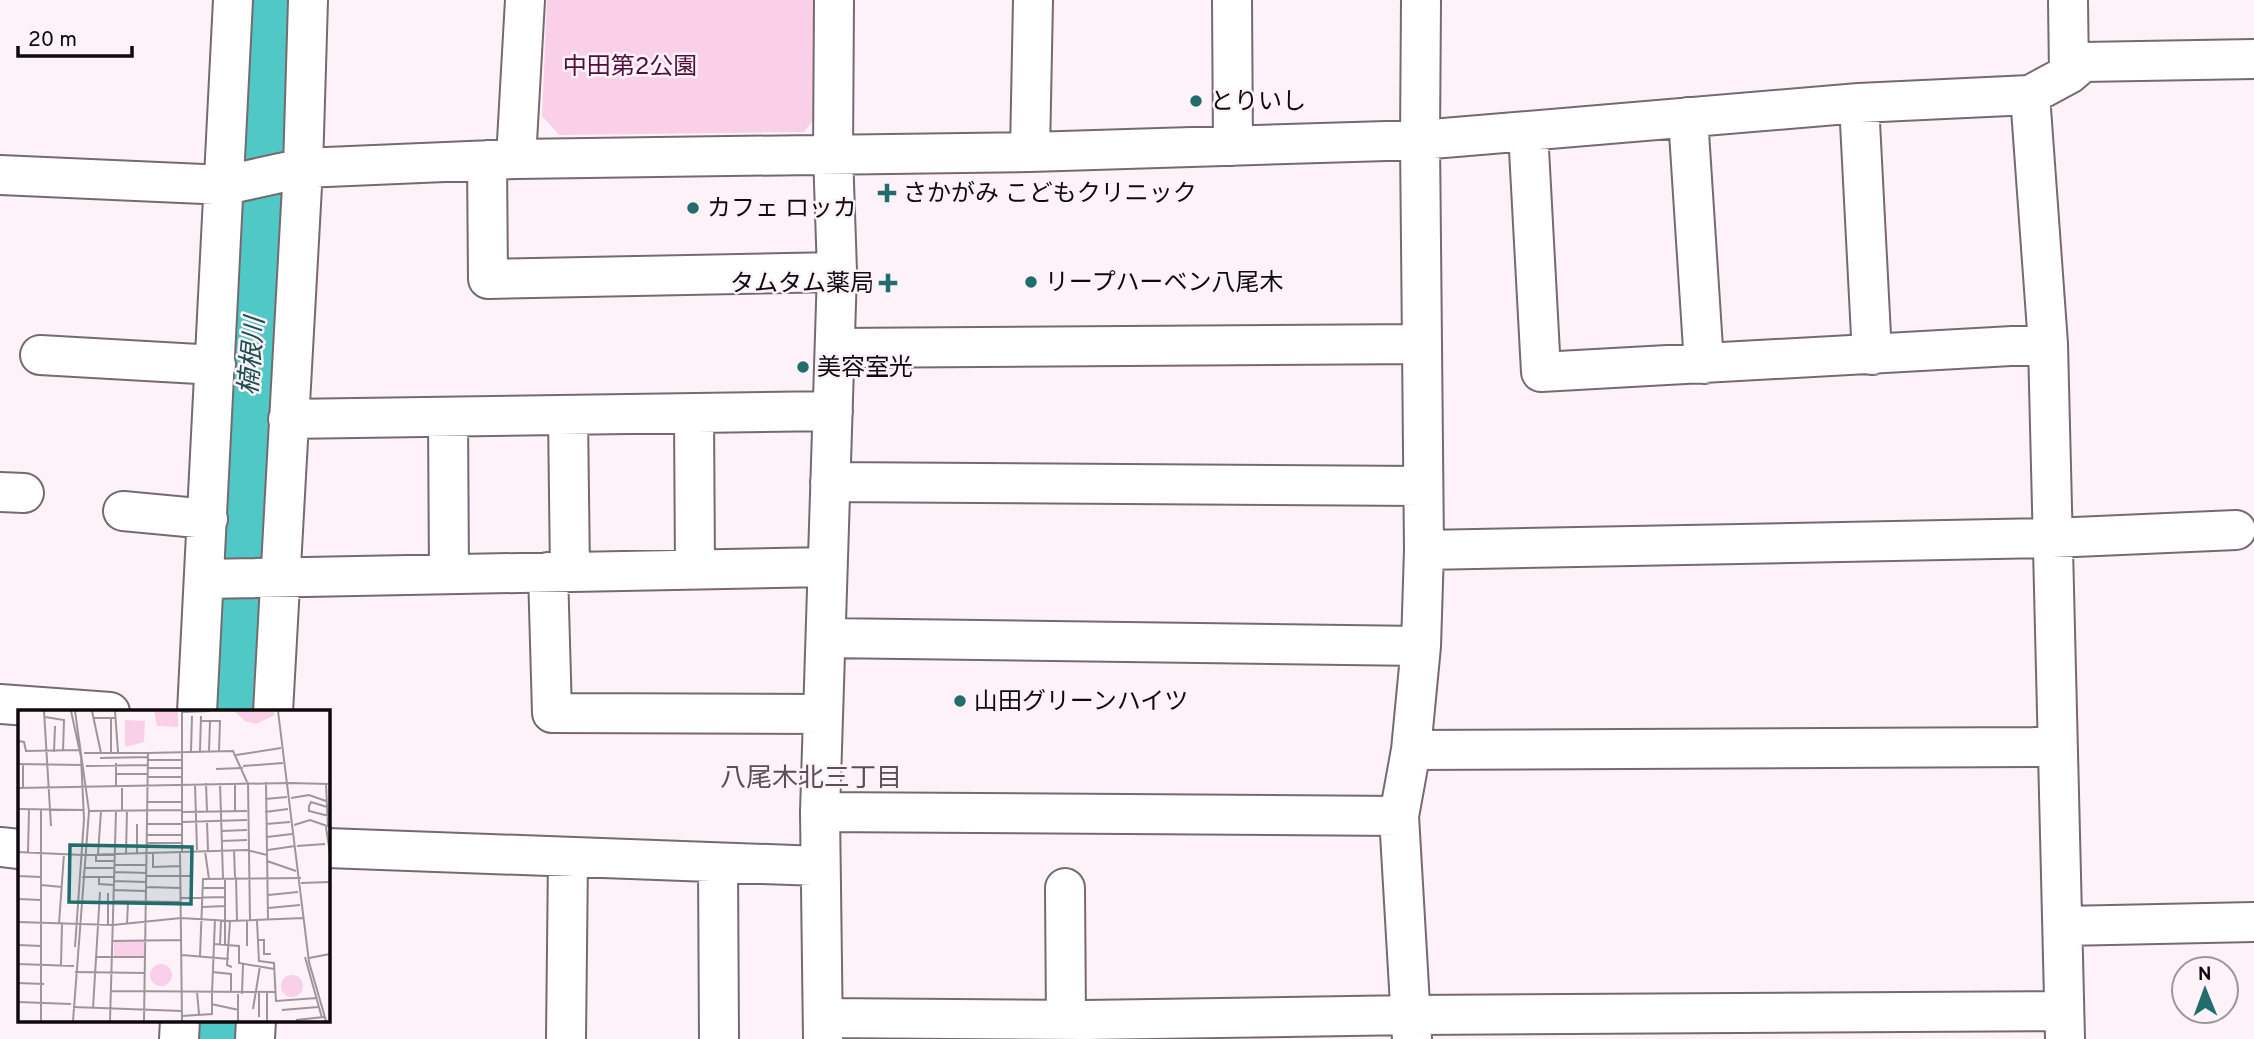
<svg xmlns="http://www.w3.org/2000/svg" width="2254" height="1039" font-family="Overpass,'Noto Sans JP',sans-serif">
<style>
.green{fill:#f9d0e8}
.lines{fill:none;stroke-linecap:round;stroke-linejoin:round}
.river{stroke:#4fc8c6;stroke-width:68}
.minor-casing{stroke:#746a70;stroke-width:42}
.minor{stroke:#fff;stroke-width:38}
.poi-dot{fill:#216d6c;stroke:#fef2f9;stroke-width:2.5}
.labels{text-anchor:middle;stroke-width:5;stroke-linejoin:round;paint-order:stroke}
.park-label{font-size:24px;fill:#4f0e3d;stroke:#fef2f9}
.poi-label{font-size:24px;fill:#0e0a0c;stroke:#fef2f9;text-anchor:start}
.water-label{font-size:26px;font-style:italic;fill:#1a4f4e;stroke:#fef2f9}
.neighbourhood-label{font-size:26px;fill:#594f55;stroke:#fef2f9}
.inset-road{fill:none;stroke:#9e959a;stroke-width:2}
.view{fill:#216d6c;fill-opacity:0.15;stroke:#216d6c;stroke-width:3.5}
.inset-edge{fill:none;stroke:#0e0a0c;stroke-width:3.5}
</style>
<rect width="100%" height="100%" fill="#fef2f9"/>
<path class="green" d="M 547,0 L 818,0 L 820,112 L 804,132 L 559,135 L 542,116 Z"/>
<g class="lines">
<path class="river" d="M 222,712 L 261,227 L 261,119 L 266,0
M 206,1039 L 207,1020"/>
<g class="minor-casing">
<path id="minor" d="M 1232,0 L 1233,146
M 2068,0 L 2069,74
M 2030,95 L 2048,344 L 2065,1039
M 1859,103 L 1872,355
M 1688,117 L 1704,364
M 1528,131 L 1541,372 L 2048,344
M 1030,152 L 1033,0
M 516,159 L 525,0
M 487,160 L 488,279 L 837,272
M 0,175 L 226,185 L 303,168 L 516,159 L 1030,152 L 1420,140 L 1859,103 L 2030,95 L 2069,74 L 2083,62 L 2254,59
M 835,348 L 1422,344
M 40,355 L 216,365
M 694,414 L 695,569
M 568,415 L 570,572
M 448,417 L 449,574
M 288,419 L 833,411
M 830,482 L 1422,486
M 0,492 L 24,493
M 123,511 L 208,519
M 1424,550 L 2052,538 L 2236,530
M 548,572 L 552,713 L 823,714
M 205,579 L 827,567
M 826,638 L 1421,646
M 0,704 L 110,712
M 197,712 L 233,0
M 273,712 L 303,168 L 308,0
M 1411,750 L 2056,747
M 820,812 L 1399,816
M 0,847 L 19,849
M 327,848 L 820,866
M 718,863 L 719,1039
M 1065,888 L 1066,1020
M 2063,926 L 2254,922
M 823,1018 L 1084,1020 L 1412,1015 L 2064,1011
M 179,1039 L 180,1020
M 255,1039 L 256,1020
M 566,1039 L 568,858
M 823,1039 L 820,812 L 837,272 L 833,153 L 834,0
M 1412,1039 L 1399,816 L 1411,750 L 1421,646 L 1424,550 L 1420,140 L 1421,0"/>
</g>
<use href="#minor" class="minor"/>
</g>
<g class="poi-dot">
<circle cx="1196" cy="101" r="7"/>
<path d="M883.5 182.5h7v7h7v7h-7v7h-7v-7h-7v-7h7z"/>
<circle cx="693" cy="208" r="7"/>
<circle cx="1031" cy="282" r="7"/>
<path d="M884.5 272.5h7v7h7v7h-7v7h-7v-7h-7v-7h7z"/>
<circle cx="803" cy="367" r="7"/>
<circle cx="960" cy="701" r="7"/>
</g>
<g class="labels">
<g class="park-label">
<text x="630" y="74">中田第2公園</text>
</g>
<g class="poi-label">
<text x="1210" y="109">とりいし</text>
<text x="903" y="201">さかがみ こどもクリニック</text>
<text x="707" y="216">カフェ ロッカ</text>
<text x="1045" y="290">リープハーベン八尾木</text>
<text x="874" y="291" text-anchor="end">タムタム薬局</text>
<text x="817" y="375">美容室光</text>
<text x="974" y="709">山田グリーンハイツ</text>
</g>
<g class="water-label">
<text transform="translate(251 356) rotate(-85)" y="9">楠根川</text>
</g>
<g class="neighbourhood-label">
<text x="811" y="786">八尾木北三丁目</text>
</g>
</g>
<g transform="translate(18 710)">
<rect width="312" height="312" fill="#fef2f9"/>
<path d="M 136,1 L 160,1 L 160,17 L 139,16 ZM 216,1 L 255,1 L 257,5 L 238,14 L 227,11 ZM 107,10 L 127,11 L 126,32 L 107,37 ZM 126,231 L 126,246 L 96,247 L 96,232 ZM132 265a11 11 0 1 1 22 0a11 11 0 1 1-22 0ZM263 276a11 11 0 1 1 22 0a11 11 0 1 1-22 0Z" fill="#f9d0e8"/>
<path class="inset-road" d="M 26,1 L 33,116M 53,1 L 63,47 L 66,109 L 57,237M 74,1 L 83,43M 97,1 L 100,42M 260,1 L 291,252 L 308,311M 164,2 L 192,1M 27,7 L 46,10 L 45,41M 75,8 L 97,8M 183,11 L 202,11 L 201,41M 0,31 L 6,32 L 8,41 L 62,40M 173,41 L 174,6M 182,41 L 183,6M 191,41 L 192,11M 36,42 L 37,16M 93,42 L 93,8M 66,43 L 130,43M 218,45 L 263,38M 82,48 L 130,47M 130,50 L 163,50M 0,54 L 64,55M 68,56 L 130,55M 225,56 L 265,53M 130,58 L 163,58M 198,59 L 225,58M 98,64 L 130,64M 130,67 L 163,67M 230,72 L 232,211M 248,72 L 250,211M 188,73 L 189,101M 202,73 L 205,168M 217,73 L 217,101M 271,73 L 312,74M 177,74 L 179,140M 308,74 L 310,117M 0,78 L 271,73M 5,78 L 5,54M 98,78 L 98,53M 273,88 L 291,85 L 308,91M 247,89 L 269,87M 129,92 L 165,92M 309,97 L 293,92 L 291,96 L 291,101 L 311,106M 0,99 L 66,100M 23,99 L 23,311M 71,101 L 165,100M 104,101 L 104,78M 165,102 L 229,101M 247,102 L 270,99M 189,111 L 190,141M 165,112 L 229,110M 129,114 L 165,114M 248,114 L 272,112M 276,115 L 292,110 L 312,117M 308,117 L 312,144M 203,121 L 229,120M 129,125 L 165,125M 249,127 L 274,124M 203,131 L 229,130M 129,133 L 164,133M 279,136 L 307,134M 216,140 L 217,167M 250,140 L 277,136M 164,141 L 164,1M 187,141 L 191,169M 0,142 L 64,145 L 229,140 L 249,145M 10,142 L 11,99M 162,142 L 164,311M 78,144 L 78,151 L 97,151M 80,144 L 83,101M 108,144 L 109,100M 119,144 L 119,114M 135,144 L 135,157 L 163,156M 249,151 L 278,161M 97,155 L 129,155M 67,158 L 97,158M 96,162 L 129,163M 0,166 L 23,167M 129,166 L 173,166M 64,167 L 96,167M 81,167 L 81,174 L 96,175M 218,167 L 219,211M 207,168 L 207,235M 96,171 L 128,172M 283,173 L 312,172M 23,175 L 44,177M 128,177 L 163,178M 185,178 L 207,178M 95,180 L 127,181M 250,185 L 280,182M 163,188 L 207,187M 0,189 L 23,190M 95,191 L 163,192M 184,197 L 208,196M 250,198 L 282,195M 212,211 L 209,255 L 214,257M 239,211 L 241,252M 0,212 L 95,215 L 163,208 L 212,211 L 286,208M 41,214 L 46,144M 109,214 L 110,192M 90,215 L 90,183M 239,230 L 246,230 L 246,244 L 253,244M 94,231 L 164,230M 196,234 L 221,236 L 221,253 L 256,259M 0,235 L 24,236M 202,235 L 203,211M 229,236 L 229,211M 164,245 L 211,249M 182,246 L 185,169 L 283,168M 79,247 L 127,247M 287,247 L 304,308M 291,248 L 312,244M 241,251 L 256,253 L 258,291 L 299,288M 0,254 L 56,256M 43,255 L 44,214M 57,262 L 127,263M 194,262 L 213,264 L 213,283M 0,273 L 26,274M 93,281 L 257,282M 179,282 L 181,304M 194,283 L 197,209M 220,284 L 220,311M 224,284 L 225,254M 0,292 L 53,294M 193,294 L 221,300M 55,297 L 164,301M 75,298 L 82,182M 235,299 L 242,256M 264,300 L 300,297M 164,306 L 194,304 L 194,283M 241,307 L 241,283M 278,310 L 306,307M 55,311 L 71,101 L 57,1M 92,311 L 98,101M 126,311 L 130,43 L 215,41 L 229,72M 249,311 L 249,283"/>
<path class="view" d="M 52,135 L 174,137 L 173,194 L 51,192 Z"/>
<rect width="312" height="312" class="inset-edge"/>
</g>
<g transform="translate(2205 990) rotate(359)"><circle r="33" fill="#fef2f9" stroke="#9e959a" stroke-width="2"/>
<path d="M0-5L12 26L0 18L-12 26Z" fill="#216d6c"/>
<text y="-10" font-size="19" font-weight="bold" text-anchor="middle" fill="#0e0a0c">N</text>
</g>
<path d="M18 46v10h114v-10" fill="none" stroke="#0e0a0c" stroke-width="3.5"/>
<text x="28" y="46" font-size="21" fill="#0e0a0c" stroke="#fef2f9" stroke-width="5" paint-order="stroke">20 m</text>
</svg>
